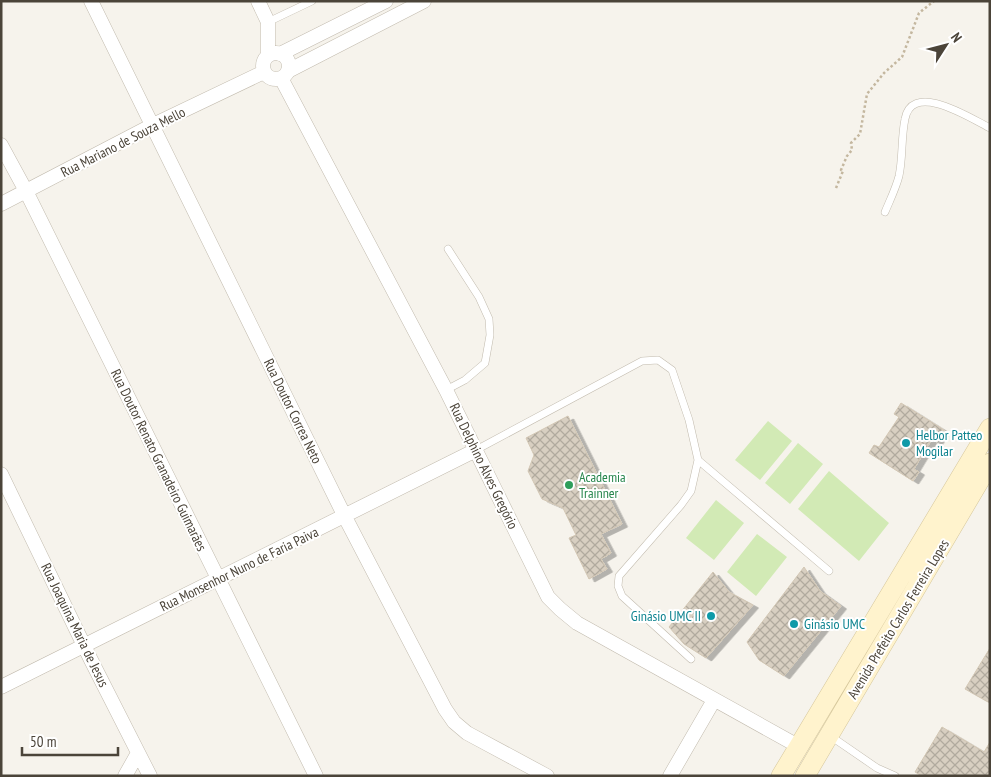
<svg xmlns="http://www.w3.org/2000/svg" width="991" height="777" font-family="'PT Sans Narrow',sans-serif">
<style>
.pitch{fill:#d2eab5}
.building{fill:url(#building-cross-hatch);stroke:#d3c7b4;filter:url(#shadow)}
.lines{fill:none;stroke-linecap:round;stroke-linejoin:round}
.lane-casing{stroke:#c2bbae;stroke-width:8}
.street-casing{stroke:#c2bbae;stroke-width:15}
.secondary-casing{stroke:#d6c79b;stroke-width:20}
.path{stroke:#c4b79f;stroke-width:2.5;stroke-dasharray:2.5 2.5;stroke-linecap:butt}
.lane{stroke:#fff;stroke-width:7}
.street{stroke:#fff;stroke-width:14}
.secondary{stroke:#fff3cd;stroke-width:19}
.culture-dot{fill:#0f9aa8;stroke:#fff;stroke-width:2}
.leisure-dot{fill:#2e9e5b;stroke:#fff;stroke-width:2}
.labels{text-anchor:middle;stroke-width:4;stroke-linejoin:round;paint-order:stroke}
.street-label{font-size:14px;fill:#4b4439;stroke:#fff}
.culture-label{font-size:14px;fill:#0d838f;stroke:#fff;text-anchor:start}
.leisure-label{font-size:14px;fill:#27864d;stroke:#fff;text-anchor:start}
</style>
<defs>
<pattern id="building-cross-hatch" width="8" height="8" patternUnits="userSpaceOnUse" patternTransform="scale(1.25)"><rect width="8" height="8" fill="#d8cfc1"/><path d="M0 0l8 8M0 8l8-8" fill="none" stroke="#b1aa9e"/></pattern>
<filter id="shadow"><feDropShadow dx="5.5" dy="3" stdDeviation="0" flood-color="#0004"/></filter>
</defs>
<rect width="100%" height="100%" fill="#f6f3ec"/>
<path class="pitch" d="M 768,421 L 792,441 L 760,480 L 735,460 Z
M 798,443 L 823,464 L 790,504 L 765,483 Z
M 829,471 L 889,523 L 859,561 L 798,509 Z
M 716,500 L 744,523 L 714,560 L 686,538 Z
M 757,534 L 787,557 L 756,596 L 727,572 Z"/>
<path class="building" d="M 901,403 L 944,430 L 937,442 L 932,439 L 914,469 L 919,472 L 913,481 L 869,453 L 874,445 L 879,447 L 899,417 L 894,414 Z
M 568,416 L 622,524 L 601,534 L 611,553 L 601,559 L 607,569 L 589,579 L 569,538 L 576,535 L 563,508 L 542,499 L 528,471 L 534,455 L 526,438 Z
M 804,567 L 820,591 L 841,606 L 784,676 L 759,660 L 747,642 Z
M 713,572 L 729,592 L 753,605 L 706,658 L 684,644 L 669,627 Z
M 990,648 L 990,703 L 965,689 Z
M 942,727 L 984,752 L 990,742 L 990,776 L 922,776 L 915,772 Z"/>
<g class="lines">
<g class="lane-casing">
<path id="lane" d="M 268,22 L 312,1
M 885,212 C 890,200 896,188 899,176 C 903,157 901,138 905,119 C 912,80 972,119 990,128
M 446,390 L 465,380 L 485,363 L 490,335 L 489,319 L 479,297 L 448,249
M 476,450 L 642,361 L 658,360 L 672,370 L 689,420 L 698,460 L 829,571
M 691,659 L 622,596 L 618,586 L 619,576 L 681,505 L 691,491 L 698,460
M 829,735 L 877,768 L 895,776"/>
</g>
<g class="street-casing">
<path id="street" d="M 91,1 L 345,517 L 445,709 L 454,722 L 467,733 L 547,776
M 258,1 L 268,22 L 268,55
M263 66a13 13 0 1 1 26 0a13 13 0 1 1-26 0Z
M 280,54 L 386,1
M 288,71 L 424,1
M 281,78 L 446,390 L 548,597 L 560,609 L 577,623 L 798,746
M 1,145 L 26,191 L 316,776
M 1,204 L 153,125 L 264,72
M 1,474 L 91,660 L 150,776
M 1,687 L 476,450
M 125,776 L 138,753
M 670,776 L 714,700"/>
</g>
<g class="secondary-casing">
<path id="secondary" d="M 781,776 L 990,428
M 805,776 L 990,463"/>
</g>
<path class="path" d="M 836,188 L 843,171 L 841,170 L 847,156 L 852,150 L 851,143 L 860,134 L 867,94 L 884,73 L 902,57 L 919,13 L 934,1"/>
<use href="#lane" class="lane"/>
<use href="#street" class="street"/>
<use href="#secondary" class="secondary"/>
</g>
<g class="culture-dot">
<circle cx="906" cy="443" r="5"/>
<circle cx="711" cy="616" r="5"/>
<circle cx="794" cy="624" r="5"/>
</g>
<circle class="leisure-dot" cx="569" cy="485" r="5"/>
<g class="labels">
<g class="street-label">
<text transform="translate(123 142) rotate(-27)" y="5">Rua Mariano de Souza Mello</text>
<text transform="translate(293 411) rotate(64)" y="5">Rua Doutor Correa Neto</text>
<text transform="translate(159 460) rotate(64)" y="5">Rua Doutor Renato Granadeiro Guimarães</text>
<text transform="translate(484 466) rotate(64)" y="5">Rua Delphino Alves Gregório</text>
<text transform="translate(239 569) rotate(-26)" y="5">Rua Monsenhor Nuno de Faria Paiva</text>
<text transform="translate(898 619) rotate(-59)" y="5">Avenida Prefeito Carlos Ferreira Lopes</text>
<text transform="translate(75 625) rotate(64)" y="5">Rua Joaquina Maria de Jesus</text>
</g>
<g class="culture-label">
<text x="916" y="440">Helbor Patteo<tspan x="916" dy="16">Mogilar</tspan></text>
<text x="701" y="621" text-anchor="end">Ginásio UMC II</text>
<text x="804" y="629">Ginásio UMC</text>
</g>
<g class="leisure-label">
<text x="579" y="482">Academia<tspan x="579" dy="16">Trainner</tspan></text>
</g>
</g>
<rect width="991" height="777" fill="none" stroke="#4b4439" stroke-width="5"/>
<g transform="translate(946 45) rotate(54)" stroke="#ffffff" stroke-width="4" paint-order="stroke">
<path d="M0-4L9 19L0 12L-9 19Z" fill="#4b4439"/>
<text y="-8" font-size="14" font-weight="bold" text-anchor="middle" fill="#4b4439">N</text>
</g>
<path d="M22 747v8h96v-8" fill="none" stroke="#4b4439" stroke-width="2.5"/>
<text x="30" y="747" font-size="15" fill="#4b4439" stroke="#ffffff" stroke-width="4" paint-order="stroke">50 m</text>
</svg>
